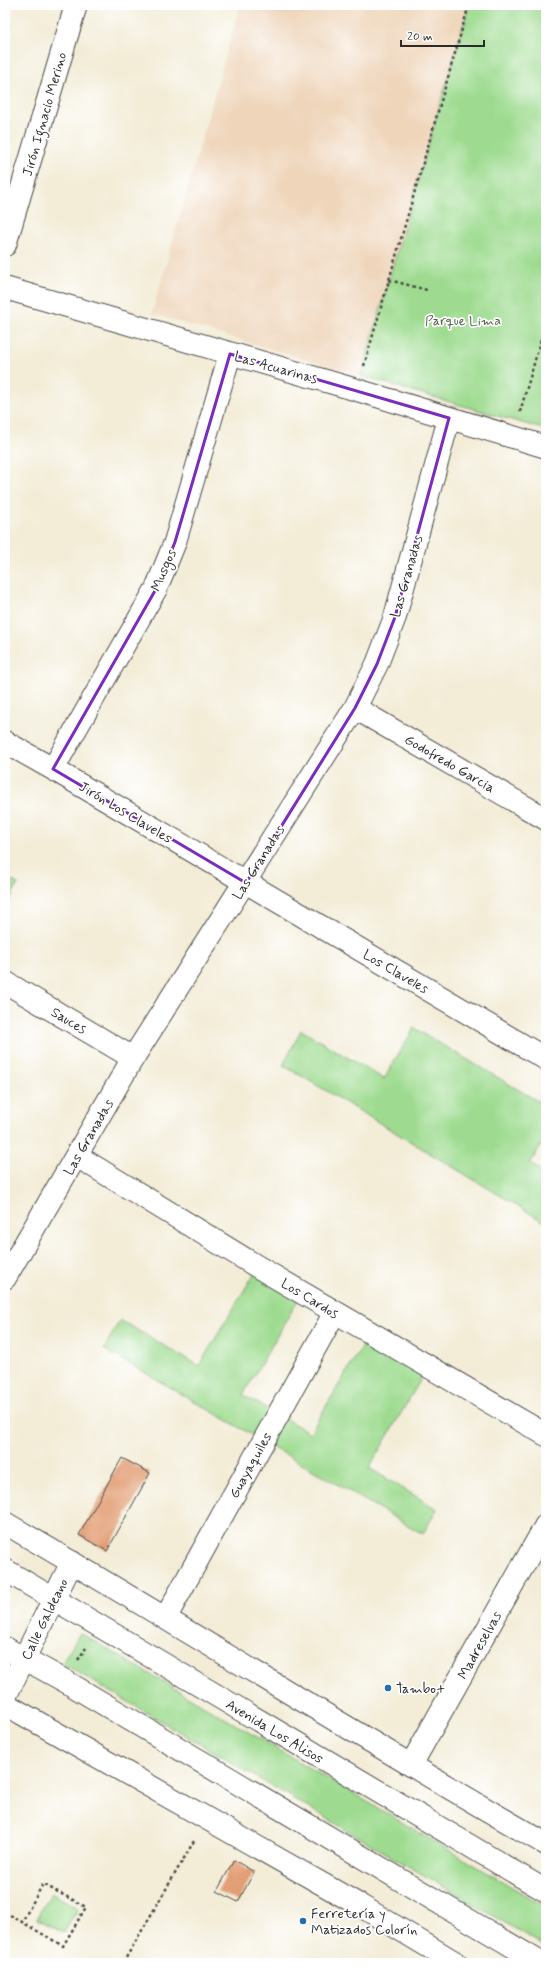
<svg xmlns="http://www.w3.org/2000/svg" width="551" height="1968" font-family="Mynerve,sans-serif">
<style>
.built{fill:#efd6bb}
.green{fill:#9edb90;stroke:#64835e}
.building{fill:#e29e75}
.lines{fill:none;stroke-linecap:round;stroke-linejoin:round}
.minor-casing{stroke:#494845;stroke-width:24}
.major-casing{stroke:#494845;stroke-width:24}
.path{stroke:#494845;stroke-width:2.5;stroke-dasharray:3 3;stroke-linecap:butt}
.minor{stroke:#fff;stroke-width:22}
.major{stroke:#fff;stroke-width:22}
.marked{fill:none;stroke:#7b2cbf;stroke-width:3;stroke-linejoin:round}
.poi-dot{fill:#1f6fb2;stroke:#fff;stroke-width:1.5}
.labels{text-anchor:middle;stroke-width:3.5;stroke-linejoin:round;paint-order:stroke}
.street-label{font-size:14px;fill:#2b2b2b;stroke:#fff}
.park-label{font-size:14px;fill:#4e6049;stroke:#fff}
.poi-label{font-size:14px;fill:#2b2b2b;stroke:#fff;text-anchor:start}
</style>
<rect width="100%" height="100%" fill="#fff"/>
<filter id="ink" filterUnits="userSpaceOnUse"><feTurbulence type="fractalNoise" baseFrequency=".025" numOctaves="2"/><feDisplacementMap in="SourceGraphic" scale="8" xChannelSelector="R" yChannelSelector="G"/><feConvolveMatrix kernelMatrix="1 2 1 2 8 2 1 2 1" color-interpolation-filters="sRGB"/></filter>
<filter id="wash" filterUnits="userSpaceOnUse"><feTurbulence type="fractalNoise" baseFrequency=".012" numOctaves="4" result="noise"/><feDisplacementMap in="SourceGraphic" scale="16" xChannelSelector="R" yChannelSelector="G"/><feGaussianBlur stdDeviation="0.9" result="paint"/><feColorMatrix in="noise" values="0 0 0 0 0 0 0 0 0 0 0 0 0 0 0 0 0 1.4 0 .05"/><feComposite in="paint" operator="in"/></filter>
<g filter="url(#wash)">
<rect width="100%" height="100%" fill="#f3ecd7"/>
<path class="built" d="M 240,5 L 468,5 L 361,376 L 152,314 Z"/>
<path class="green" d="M 469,5 L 546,5 L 546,430 L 361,376 Z
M 5,877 L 18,884 L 5,908 Z
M 414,1028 L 546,1106 L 546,1137 L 530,1164 L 546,1174 L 546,1223 L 283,1065 L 301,1030 L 384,1079 Z
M 258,1267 L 302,1293 L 243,1395 L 310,1433 L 370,1333 L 428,1367 L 369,1468 L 437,1509 L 423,1534 L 104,1349 L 120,1320 L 199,1366 Z
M 80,1633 L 546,1907 L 546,1947 L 62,1663 Z
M 51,1893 L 78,1908 L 64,1933 L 37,1919 Z"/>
<g id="blocks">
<path class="building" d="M 122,1458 L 150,1473 L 107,1551 L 79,1535 Z
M 234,1860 L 254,1872 L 238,1902 L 217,1891 Z"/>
</g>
</g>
<g filter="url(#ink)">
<use href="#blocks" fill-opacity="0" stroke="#494845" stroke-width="1"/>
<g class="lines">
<g class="minor-casing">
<path id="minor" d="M 5,245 L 76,5
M 5,288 L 357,390 L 546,447
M 355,708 L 546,819
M 5,742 L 53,769 L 546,1059
M 53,769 L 156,589 L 175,542 L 230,354
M 5,982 L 133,1058
M 77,1156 L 258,1267 L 546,1435
M 5,1278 L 133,1058 L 355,708 L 377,664 L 395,617 L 449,418
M 5,1523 C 186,1629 364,1740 546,1844
M 166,1617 L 335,1312
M 5,1697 L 72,1562
M 5,1704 L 361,1906 L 456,1963
M 411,1765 L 546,1525"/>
</g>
<g class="major-casing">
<path id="major" d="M 5,1570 L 546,1891
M 5,1648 L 65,1681 L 541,1963"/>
</g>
<path class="path" d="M 389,280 L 427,290
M 364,366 L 469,5
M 520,412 L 546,322
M 78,1660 L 86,1648
M 5,1912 L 63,1946 L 86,1907 L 43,1884 L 22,1922
M 123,1963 L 194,1841"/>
<use href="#minor" class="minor"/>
<use href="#major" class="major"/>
</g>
</g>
<path class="marked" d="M 230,354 L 449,418 L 395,617 L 377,664 L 355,708 L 246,883 L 53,769 L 156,589 L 175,542 Z"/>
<g class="poi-dot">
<circle cx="388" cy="1688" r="4"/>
<circle cx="303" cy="1921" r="4"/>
</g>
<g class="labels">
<g class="street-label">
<text transform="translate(44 114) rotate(-74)" y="5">Jirón Ignacio Merino</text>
<text transform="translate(276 367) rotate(16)" y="5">Las Acuarinas</text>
<text transform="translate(163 570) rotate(-67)" y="5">Musgos</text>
<text transform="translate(406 576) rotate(-74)" y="5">Las Granadas</text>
<text transform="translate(450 763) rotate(30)" y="5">Godofredo Garcia</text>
<text transform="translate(126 812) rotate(31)" y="5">Jirón Los Claveles</text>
<text transform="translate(258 862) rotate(-58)" y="5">Las Granadas</text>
<text transform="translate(396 971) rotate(30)" y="5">Los Claveles</text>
<text transform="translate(69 1020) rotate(31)" y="5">Sauces</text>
<text transform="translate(88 1137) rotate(-60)" y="5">Las Granadas</text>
<text transform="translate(310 1298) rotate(31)" y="5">Los Cardos</text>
<text transform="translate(250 1465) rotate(-61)" y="5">Guayaquiles</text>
<text transform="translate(44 1619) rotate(-64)" y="5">Calle Galdeano</text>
<text transform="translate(479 1645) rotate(-61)" y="5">Madreselvas</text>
<text transform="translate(275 1731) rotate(31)" y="5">Avenida Los Alisos</text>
</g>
<g class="park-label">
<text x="463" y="325">Parque Lima</text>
</g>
<g class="poi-label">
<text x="396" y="1693">Tambo+</text>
<text x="311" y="1918">Ferretería y<tspan x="311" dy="16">Matizados Colorín</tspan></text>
</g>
</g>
<rect width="551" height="1968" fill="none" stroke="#fff" stroke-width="20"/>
<path d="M401 40v6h83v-6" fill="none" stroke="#2b2b2b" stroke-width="2"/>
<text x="407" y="40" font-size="12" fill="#2b2b2b" stroke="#ffffff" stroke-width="3" paint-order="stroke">20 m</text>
</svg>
